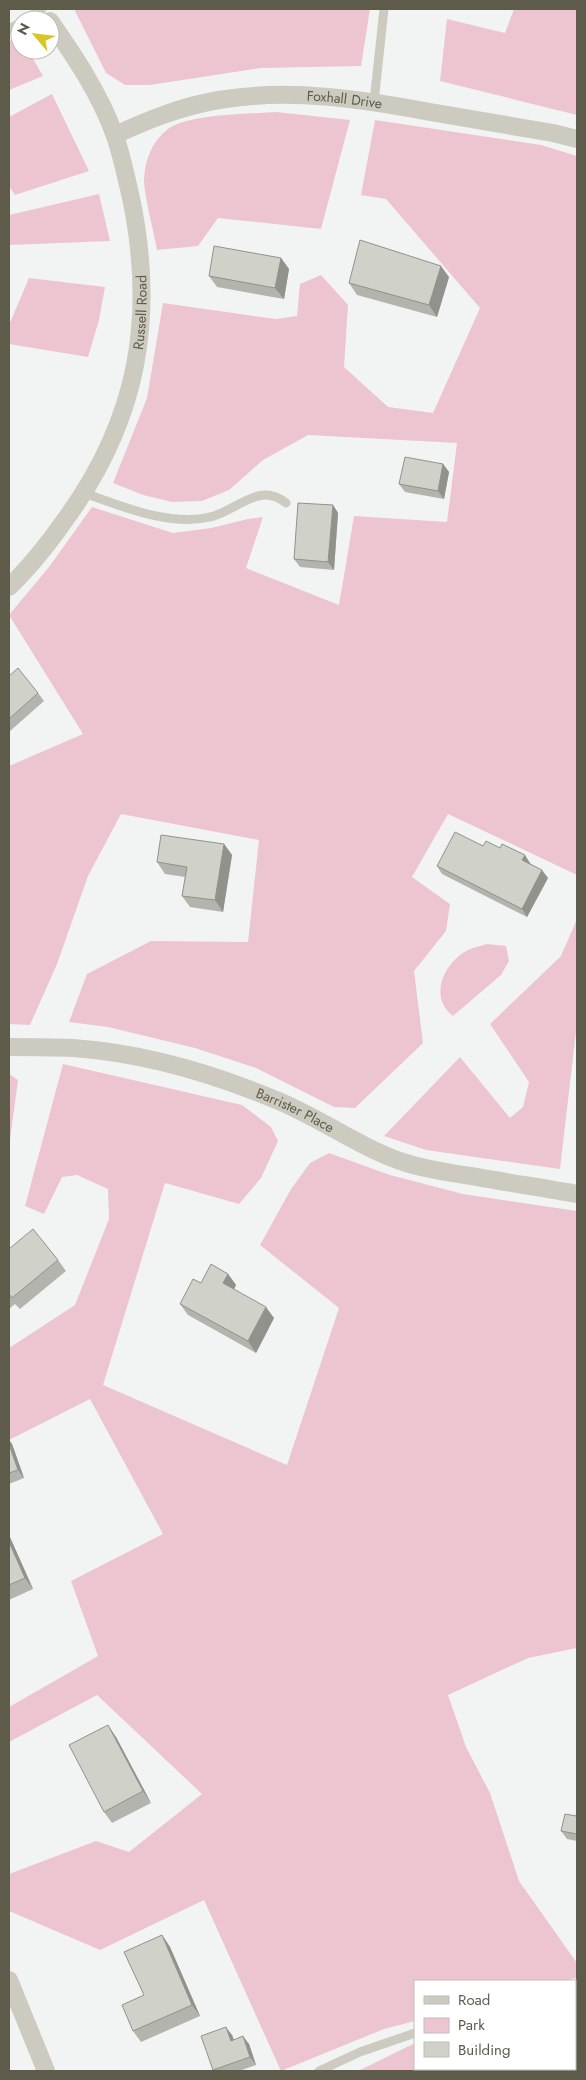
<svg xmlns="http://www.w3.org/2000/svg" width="586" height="2080" font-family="Jost,sans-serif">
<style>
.green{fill:#edc5d1}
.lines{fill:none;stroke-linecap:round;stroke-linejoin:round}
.lane{stroke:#cdcabf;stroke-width:9}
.street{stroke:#cdcabf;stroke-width:18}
.wall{fill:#b3b4ad}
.shaded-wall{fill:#92928d}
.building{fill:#d0d1c9;stroke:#92928d}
.labels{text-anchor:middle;stroke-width:4;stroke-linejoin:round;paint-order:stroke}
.street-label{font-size:14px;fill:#5f5b4b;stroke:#fff}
</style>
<rect width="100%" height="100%" fill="#f2f4f4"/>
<path class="green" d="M 74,9 L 370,9 L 361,66 L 261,68 L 150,85 L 125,85 L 106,73 Z
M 514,9 L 577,9 L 577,115 L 440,81 L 447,19 L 505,33 Z
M 20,36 L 20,50 L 28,50 L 43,76 L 9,90 L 9,41 Z
M 52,94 L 89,171 L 15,195 L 9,186 L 9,117 Z
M 276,112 L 350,120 L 321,229 L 218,218 L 198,246 L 157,250 C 154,231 144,197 144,179 C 145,160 152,141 168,129 C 189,114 249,114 276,112 Z
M 375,120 L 541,145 L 577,156 L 577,875 L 448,814 L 412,877 L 450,904 L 446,931 L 414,971 L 423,1043 L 355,1108 L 334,1107 L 256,1068 L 195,1048 L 108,1027 L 69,1022 L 87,974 L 151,941 L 248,942 L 259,840 L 121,814 L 88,876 L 57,964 L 30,1025 L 9,1024 L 9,766 L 83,734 L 9,615 L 49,567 L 92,507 L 173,533 L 211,528 L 248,519 L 263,517 L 246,568 L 339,605 L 354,516 L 447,522 L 457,443 L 308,435 L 263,460 L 229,490 L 202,501 L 172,502 L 143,495 L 113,483 L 147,398 L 163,303 L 276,319 L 297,316 L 300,284 L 321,275 L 348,305 L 344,367 L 388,407 L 433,413 L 480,308 L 386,199 L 361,195 Z
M 99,194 L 110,241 L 9,245 L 9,215 Z
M 29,278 L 105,287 L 99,320 L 88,357 L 9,344 L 9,325 Z
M 577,919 L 577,1023 L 560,1169 L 426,1150 L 384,1136 L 460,1057 L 510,1118 L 523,1107 L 529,1082 L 490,1024 L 561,956 Z
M 487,944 L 506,946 L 509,961 L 501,975 L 453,1016 C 428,997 444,962 468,950 C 474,947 481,946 487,944 Z
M 63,1064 L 242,1105 L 271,1127 L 278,1141 L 261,1178 L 239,1204 L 165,1183 L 103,1385 L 287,1465 L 339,1308 L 260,1245 L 291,1189 L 310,1163 L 329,1153 L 390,1175 L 463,1194 L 577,1211 L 577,1648 L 528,1658 L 448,1695 L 466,1747 L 490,1793 L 519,1881 L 577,1963 L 577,1978 L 562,1981 L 415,1981 L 415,2021 L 384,2029 L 281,2071 L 204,1900 L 100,1950 L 9,1911 L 9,1874 L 96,1841 L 129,1852 L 202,1794 L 97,1695 L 9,1742 L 9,1707 L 98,1656 L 71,1581 L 163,1534 L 90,1399 L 9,1440 L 9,1348 L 75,1305 L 109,1219 L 108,1189 L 77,1175 L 62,1177 L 44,1214 L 25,1206 Z
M 9,1074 L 18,1080 L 9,1148 Z
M 575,2005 L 577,2005 L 577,2071 L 358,2071 L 415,2043 L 415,2069 L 575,2069 Z"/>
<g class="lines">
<path class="lane" d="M 24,20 L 42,9
M 9,29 L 20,23
M 374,102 L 384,9
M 84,493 C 121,506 170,527 210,517 C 237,511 259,481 286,503
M 575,1991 L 577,1990
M 319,2071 L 360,2052 L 415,2033"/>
<g class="street">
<path id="s1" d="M 115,135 C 148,120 182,106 219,100 C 289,88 361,99 430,112 C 471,119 512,126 553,133 L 577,139"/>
<path id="s2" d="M 9,587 C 30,567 48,544 65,520 C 138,420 156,318 131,198 C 126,177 122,156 115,136 C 100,94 75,57 50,21"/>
<path id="s3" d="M 9,1047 C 30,1047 52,1047 73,1048 C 144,1053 215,1074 281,1102 C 323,1120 359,1147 403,1162 C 427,1170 452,1173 477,1177 C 510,1183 544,1188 577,1194"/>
<path d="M 9,1980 L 46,2071"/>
</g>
</g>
<path class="wall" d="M 281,258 L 289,269 L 284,299 L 217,287 L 209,276 Z
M 449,277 L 437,317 L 357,295 L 349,283 Z
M 443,464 L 449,472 L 444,499 L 405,492 L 399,484 Z
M 333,505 L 338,513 L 334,570 L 300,567 L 294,559 Z
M 9,676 L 38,693 L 44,701 L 9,732 Z
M 224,844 L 232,855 L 223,912 L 190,907 L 182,896 L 185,877 L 165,874 L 157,862 Z
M 483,846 L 530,863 L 548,878 L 527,917 L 442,874 L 437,866 Z
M 9,1249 L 58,1260 L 66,1271 L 20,1309 L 15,1304 L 9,1309 Z
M 228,1274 L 236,1285 L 234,1289 L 274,1318 L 256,1353 L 188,1315 L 180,1304 L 201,1283 Z
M 9,1440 L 12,1444 L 24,1478 L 9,1484 Z
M 9,1535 L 33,1589 L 9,1600 Z
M 116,1737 L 151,1803 L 112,1823 L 104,1812 Z
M 577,1809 L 577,1841 L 567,1839 L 561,1831 L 576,1816 Z
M 162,1935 L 170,1947 L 200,2016 L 141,2042 L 133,2031 Z
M 232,2035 L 234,2040 L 249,2044 L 256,2065 L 239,2071 L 214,2071 L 213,2070 Z"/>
<path class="shaded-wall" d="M 281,258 L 289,269 L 284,299 L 275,288 Z
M 441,266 L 449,277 L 437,317 L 429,305 Z
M 443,464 L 449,472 L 444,499 L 438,491 Z
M 333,505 L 338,513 L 334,570 L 328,562 Z
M 224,844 L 232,855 L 223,912 L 215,900 Z
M 525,855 L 530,863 L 528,868 L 522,860 Z
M 542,870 L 548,878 L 527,917 L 522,909 Z
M 228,1274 L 236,1285 L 231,1295 L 223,1283 Z
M 266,1307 L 274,1318 L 256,1353 L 248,1341 Z
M 9,1440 L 12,1444 L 24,1478 L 18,1470 L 9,1444 Z
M 9,1535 L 33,1589 L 25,1578 L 9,1542 Z
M 108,1725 L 116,1737 L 151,1803 L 143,1791 Z
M 162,1935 L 170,1947 L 200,2016 L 192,2005 Z
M 226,2027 L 232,2035 L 237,2049 L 231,2041 Z
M 243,2036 L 249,2044 L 256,2065 L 250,2057 Z"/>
<path class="building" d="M 360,240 L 441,266 L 429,305 L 349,283 Z
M 214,246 L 281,258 L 275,288 L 209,276 Z
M 405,457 L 443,464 L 438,491 L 399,484 Z
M 298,503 L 333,505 L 328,562 L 294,559 Z
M 18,668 L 38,693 L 9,719 L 9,676 Z
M 455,832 L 483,846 L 486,841 L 500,848 L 502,844 L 525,855 L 522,860 L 542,870 L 522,909 L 437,866 Z
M 161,835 L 224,844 L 215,900 L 182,896 L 187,867 L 157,862 Z
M 33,1229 L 58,1260 L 12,1298 L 9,1294 L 9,1249 Z
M 211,1264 L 228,1274 L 223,1283 L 266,1307 L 248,1341 L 180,1304 L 193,1279 L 201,1283 Z
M 9,1444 L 18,1470 L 9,1473 Z
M 9,1542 L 25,1578 L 9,1585 Z
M 108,1725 L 143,1791 L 104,1812 L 69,1745 Z
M 577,1809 L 577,1834 L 561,1831 L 565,1814 L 576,1816 Z
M 162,1935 L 192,2005 L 133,2031 L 122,2005 L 144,1995 L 124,1952 Z
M 226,2027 L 231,2041 L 243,2036 L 250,2057 L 213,2070 L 201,2036 Z"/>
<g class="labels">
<g class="street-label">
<text dy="5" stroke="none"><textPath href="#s1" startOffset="236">Foxhall Drive</textPath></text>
<text dy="5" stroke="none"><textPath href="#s2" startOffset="312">Russell Road</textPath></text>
<text dy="5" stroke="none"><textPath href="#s3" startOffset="296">Barrister Place</textPath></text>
</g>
</g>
<rect width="586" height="2080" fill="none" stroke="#5f5b4b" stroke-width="20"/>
<rect x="414" y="1980" width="162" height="90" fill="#ffffff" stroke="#bfbdb7"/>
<rect x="424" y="1996" width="25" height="8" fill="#cdcabf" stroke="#bfbdb7"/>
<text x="458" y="2005" font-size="15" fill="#5f5b4b">Road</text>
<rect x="424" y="2018" width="25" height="15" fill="#edc5d1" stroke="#bfbdb7"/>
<text x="458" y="2030" font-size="15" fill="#5f5b4b">Park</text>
<rect x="424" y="2042" width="25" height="15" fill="#d0d1c9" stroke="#bfbdb7"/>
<text x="458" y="2055" font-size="15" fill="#5f5b4b">Building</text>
<g transform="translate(35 35) rotate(298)"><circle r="24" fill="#ffffff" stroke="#bfbdb7"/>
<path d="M0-4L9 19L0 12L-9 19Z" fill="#d9c527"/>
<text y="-8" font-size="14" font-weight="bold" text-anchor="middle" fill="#5f5b4b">N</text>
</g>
</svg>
